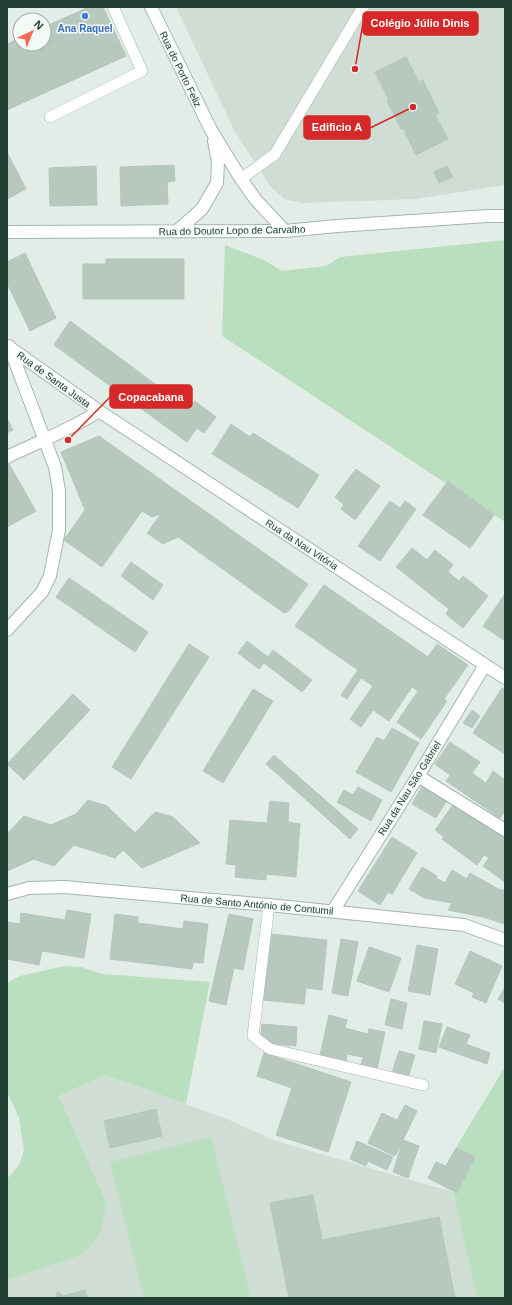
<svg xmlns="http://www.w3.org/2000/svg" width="512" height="1305" font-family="Arial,sans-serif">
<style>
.built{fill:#d0ddd5}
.green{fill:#badfbf}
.building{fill:#b7c8bf;stroke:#b4c7bd}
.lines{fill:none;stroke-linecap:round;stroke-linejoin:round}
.service-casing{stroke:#a4b5ad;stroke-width:12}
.minor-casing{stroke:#a4b5ad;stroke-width:14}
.service{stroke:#fff;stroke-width:11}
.minor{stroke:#fff;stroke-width:12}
.shop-dot{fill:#3f7fe0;stroke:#f3f9f5;stroke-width:1.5}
.labels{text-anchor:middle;stroke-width:3;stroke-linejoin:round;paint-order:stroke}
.shop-label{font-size:10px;font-weight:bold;fill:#366cbe;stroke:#f3f9f5}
.street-label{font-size:10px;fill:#213f33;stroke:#f3f9f5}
.leader{fill:none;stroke:#d62828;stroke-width:1.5}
.callout-dot{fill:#d62828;stroke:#f3f9f5;stroke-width:1.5}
.callout{fill:#d62828;stroke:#d62828;stroke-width:1.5}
.callout-label{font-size:11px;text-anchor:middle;font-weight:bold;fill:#fff}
</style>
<rect width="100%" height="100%" fill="#e2ede7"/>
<path class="built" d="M 176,7 L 505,7 L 505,185 L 416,199 L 302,203 L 284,199 L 270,186 L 234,130 Z
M 105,1075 L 227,1119 L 273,1140 L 453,1192 L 477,1298 L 7,1298 L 7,1280 L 82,1255 L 107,1204 L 59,1096 Z"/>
<path class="green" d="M 505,240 L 505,522 L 222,336 L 225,245 L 264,260 L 282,271 L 326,266 L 340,257 Z
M 64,966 L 81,967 L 103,974 L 210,982 L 186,1104 L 105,1075 L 59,1096 L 107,1204 L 99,1236 L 82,1255 L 7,1280 L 7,1179 L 19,1165 L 24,1150 L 19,1118 L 7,1092 L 7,983 L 20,976 Z
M 505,1067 L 505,1298 L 477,1298 L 453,1192 L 474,1157 L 455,1149 Z
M 211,1137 L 251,1298 L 144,1298 L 110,1162 Z"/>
<path class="building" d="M 89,7 L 103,7 L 120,43 L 7,94 L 7,44 L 20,38 L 20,44 L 44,44 L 44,27 Z
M 120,43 L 126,56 L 7,110 L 7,94 Z
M 406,57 L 419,82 L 423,80 L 439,113 L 435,115 L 448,139 L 416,155 L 403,128 L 401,129 L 387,101 L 389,100 L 375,72 Z
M 7,152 L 26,189 L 7,199 Z
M 174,165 L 175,181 L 167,182 L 168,204 L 121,206 L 120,167 Z
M 96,166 L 97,205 L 50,206 L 49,168 Z
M 447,166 L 453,177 L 439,183 L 434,172 Z
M 25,253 L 56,318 L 30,331 L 7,283 L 7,276 L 9,275 L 7,270 L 7,262 Z
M 106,259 L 184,259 L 184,299 L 83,299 L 83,264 L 106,264 Z
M 70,321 L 189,409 L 195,401 L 216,417 L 204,433 L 197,428 L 187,442 L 54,345 Z
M 7,418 L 13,430 L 7,433 Z
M 231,424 L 250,437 L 253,433 L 319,475 L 298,508 L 212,454 Z
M 99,436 L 308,584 L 289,611 L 284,613 L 178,537 L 163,544 L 147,533 L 161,514 L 152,517 L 142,511 L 102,567 L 64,540 L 85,510 L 61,452 Z
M 9,464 L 36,511 L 7,527 L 7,465 Z
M 356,469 L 380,486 L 355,520 L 341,509 L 344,505 L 335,497 Z
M 448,481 L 494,515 L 470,548 L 423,515 Z
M 390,501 L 400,508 L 405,501 L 416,509 L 380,561 L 358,546 Z
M 412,548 L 427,560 L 435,550 L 453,565 L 448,572 L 459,581 L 463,576 L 488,596 L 463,628 L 446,614 L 449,609 L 396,567 Z
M 131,562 L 163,585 L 153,600 L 121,576 Z
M 69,578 L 148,632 L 135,652 L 56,597 Z
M 324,585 L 428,657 L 437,644 L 468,665 L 444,699 L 447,701 L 421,739 L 397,722 L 418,691 L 412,687 L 389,721 L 373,710 L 361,727 L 350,719 L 373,686 L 361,678 L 347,699 L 341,695 L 358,670 L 295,626 Z
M 505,594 L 505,641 L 483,626 Z
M 247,641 L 268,657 L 259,669 L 238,653 Z
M 189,644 L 209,657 L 131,779 L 112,767 Z
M 273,650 L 312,680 L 302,692 L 264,663 Z
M 502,688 L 505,690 L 505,754 L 473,733 Z
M 253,689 L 273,701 L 223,783 L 203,771 Z
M 73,694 L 90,710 L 24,780 L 7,764 Z
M 472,710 L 480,716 L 472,728 L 463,723 Z
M 392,728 L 419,743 L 391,792 L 356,772 L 377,737 L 384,741 Z
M 450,742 L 480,762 L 472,773 L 486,783 L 493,771 L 505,780 L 505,811 L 500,818 L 446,781 L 450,775 L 435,764 Z
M 274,755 L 358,829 L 350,839 L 266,764 Z
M 423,785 L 447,800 L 436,818 L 412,804 Z
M 358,787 L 382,800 L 371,821 L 337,802 L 344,790 L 353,795 Z
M 88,800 L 107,806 L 135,833 L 155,812 L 173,817 L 200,843 L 142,868 L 123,850 L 115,858 L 74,845 L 54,866 L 34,859 L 7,871 L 7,834 L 24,816 L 51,825 L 76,814 Z
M 270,801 L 289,803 L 288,822 L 300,824 L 296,877 L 266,874 L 266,880 L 235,877 L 236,865 L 226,864 L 230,820 L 267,823 Z
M 455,802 L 505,838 L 505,882 L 483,866 L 489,858 L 484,855 L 477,865 L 442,839 L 444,837 L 435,830 Z
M 392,837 L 417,853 L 392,894 L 388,892 L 380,905 L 358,891 Z
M 422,867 L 437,876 L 424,898 L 409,889 Z
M 452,870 L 467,879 L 452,903 L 424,898 L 436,878 L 445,883 Z
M 470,873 L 500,890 L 483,917 L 448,910 Z
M 501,889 L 505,891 L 505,924 L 483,917 Z
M 67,910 L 91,914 L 84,958 L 42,951 L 39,965 L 7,959 L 7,922 L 20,924 L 21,913 L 65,920 Z
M 115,914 L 138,917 L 138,923 L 183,929 L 184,921 L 208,924 L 203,963 L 193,962 L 192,969 L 110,959 Z
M 229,914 L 253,919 L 243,970 L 234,968 L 226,1005 L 209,1001 Z
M 270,934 L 327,940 L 322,990 L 306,988 L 304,1004 L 263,1000 Z
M 341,939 L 358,942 L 348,996 L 332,993 Z
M 417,945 L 438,949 L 430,995 L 408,991 Z
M 369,947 L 401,958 L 389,992 L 357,981 Z
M 470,951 L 502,966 L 486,1003 L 472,997 L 474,993 L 455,984 Z
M 505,987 L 505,1003 L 498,999 Z
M 391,999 L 407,1003 L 402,1029 L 385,1025 Z
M 329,1015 L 347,1020 L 345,1028 L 368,1034 L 363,1057 L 347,1054 L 346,1061 L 320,1055 Z
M 424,1021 L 442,1024 L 436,1053 L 419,1049 Z
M 262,1024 L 297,1027 L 296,1046 L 261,1043 Z
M 447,1027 L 470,1035 L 466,1044 L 490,1053 L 487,1064 L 439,1047 Z
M 369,1029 L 385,1032 L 376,1074 L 360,1071 Z
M 399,1051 L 415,1055 L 408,1078 L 392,1073 Z
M 264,1053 L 351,1082 L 328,1152 L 276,1135 L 292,1088 L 257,1076 Z
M 405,1105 L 417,1111 L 395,1156 L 368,1143 L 382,1113 L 397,1120 Z
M 156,1109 L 162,1136 L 110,1148 L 104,1121 Z
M 403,1140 L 419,1146 L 408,1178 L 393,1172 Z
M 357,1141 L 393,1157 L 387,1170 L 368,1161 L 366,1166 L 350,1159 Z
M 456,1148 L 475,1157 L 457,1193 L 428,1178 L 436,1162 L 446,1166 Z
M 313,1195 L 322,1240 L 439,1217 L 455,1298 L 289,1298 L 270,1203 Z
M 85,1290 L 87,1298 L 53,1298 L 55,1298 L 57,1293 L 59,1292 L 63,1296 Z"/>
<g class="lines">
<g class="service-casing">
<path id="service" d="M 50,117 L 142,71 L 113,7
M 241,179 L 275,154 L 363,7
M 269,905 L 253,1036 L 270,1049 L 423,1085"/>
</g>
<g class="minor-casing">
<path id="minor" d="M 151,7 L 211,130 L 241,179 L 256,200 L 285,231
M 177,231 L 202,209 L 217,183 L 218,162 L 214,141
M 7,232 L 285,231 L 337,226 L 487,216 L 505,216
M 9,347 L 99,411 L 505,678
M 7,457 C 38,442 70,430 99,411
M 7,630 L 42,592 L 50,576 L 59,530 L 59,491 L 55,467 L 9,346
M 418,776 L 505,830
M 7,894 L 29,888 L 64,887 L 269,905 L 464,925 L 505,940
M 333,911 L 418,776 L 485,665"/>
</g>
<use href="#service" class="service"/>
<use href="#minor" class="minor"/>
</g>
<circle class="shop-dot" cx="85" cy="16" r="4"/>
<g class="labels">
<g class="shop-label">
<text x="85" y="32">Ana Raquel</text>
</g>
<g class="street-label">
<text transform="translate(181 69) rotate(64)" y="4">Rua do Porto Feliz</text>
<text transform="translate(232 230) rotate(-1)" y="4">Rua do Doutor Lopo de Carvalho</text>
<text transform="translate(54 379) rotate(36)" y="4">Rua de Santa Justa</text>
<text transform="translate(302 544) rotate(33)" y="4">Rua da Nau Vitória</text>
<text transform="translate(409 788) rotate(-58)" y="4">Rua da Nau São Gabriel</text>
<text transform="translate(257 904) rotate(5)" y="4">Rua de Santo António de Contumil</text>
</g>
</g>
<path class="leader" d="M355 69L363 23M413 107L370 128M68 440L110 397"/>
<g class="callout-dot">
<circle cx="355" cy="69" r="4"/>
<circle cx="413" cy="107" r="4"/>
<circle cx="68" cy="440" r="4"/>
</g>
<g class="callout">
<rect x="363" y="12" width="115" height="23" rx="4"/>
<rect x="304" y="116" width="66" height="23" rx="4"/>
<rect x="110" y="385" width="82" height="23" rx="4"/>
</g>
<g class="callout-label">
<text x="420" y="27">Colégio Júlio Dinis</text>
<text x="337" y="131">Edificio A</text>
<text x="151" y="401">Copacabana</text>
</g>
<rect width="512" height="1305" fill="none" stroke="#213f33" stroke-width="16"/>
<g transform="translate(32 32) rotate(44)"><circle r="19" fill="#f3f9f5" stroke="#9fafa7"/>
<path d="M0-3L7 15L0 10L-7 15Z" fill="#f86955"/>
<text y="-6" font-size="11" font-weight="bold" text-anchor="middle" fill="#213f33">N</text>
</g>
</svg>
